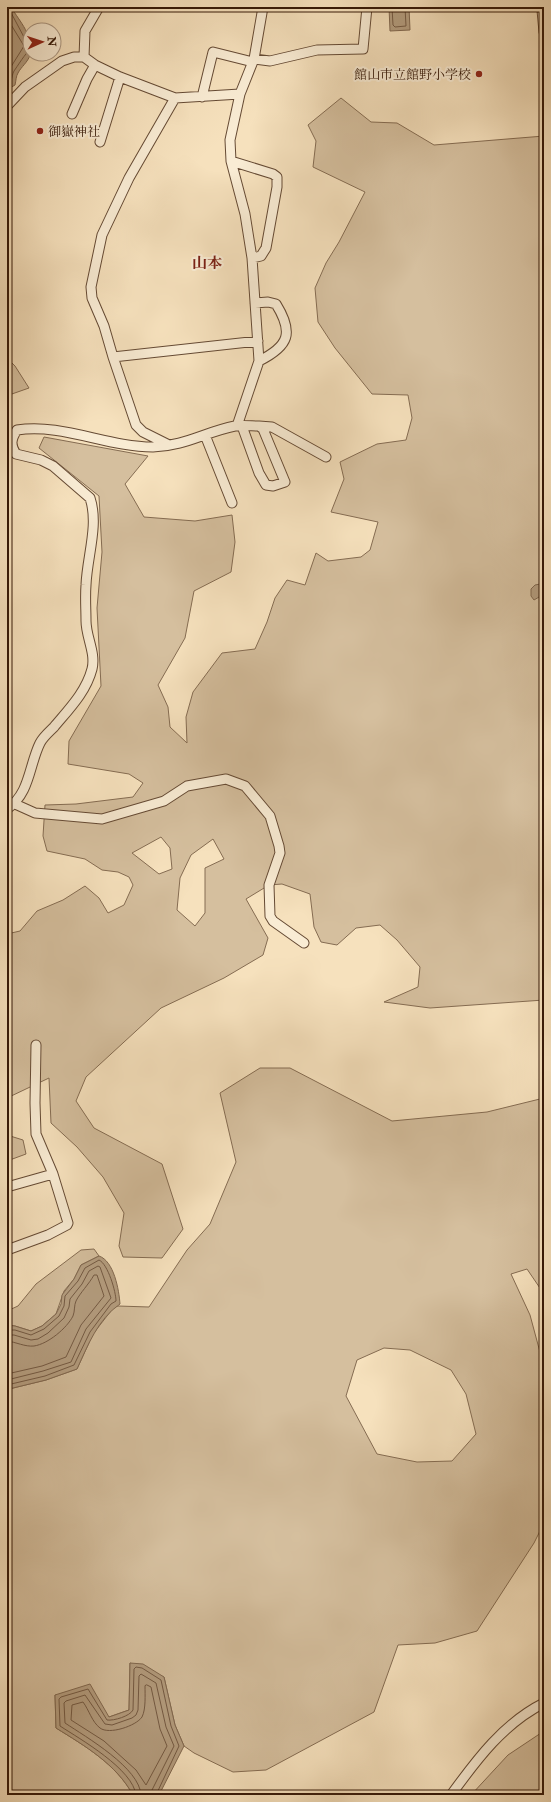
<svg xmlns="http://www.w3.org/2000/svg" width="551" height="1802" font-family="'IM FELL Double Pica','Noto Serif JP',serif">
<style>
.green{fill:#d5bf9e;stroke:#856c52;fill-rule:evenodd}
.water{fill:#b49d7f;stroke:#81684f}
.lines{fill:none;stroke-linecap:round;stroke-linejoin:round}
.shore{stroke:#745a43;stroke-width:1}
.minor-casing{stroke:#654a34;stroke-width:11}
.minor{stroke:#f9ecd4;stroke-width:9}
.poi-dot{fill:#8f2418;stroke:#f9ecd4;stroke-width:1.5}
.labels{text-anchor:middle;stroke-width:4;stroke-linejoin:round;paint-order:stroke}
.poi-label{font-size:13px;fill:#351807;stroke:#f9ecd4;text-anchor:end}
.quarter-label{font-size:15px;font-weight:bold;fill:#7a1f14;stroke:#f9ecd4}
</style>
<rect width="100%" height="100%" fill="#f6e1bd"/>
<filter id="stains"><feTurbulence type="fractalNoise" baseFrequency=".005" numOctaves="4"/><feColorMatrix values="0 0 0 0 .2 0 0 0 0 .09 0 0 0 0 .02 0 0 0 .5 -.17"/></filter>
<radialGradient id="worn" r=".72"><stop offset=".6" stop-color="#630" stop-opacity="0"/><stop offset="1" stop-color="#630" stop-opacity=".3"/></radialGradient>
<path class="green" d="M 341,98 L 371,122 L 397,123 L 434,145 L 544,136 L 544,1000 L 430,1008 L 384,1002 L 418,987 L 420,967 L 397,940 L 380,925 L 356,928 L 337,945 L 321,942 L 314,927 L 310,894 L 282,884 L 269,885 L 246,899 L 268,938 L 263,955 L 224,978 L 161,1008 L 86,1077 L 76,1101 L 94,1128 L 162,1164 L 183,1229 L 162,1258 L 123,1257 L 119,1246 L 124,1213 L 103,1177 L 77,1147 L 51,1123 L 49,1078 L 7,1098 L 7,934 L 20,931 L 37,911 L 63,900 L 85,886 L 99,898 L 108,913 L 124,905 L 133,885 L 129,877 L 118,872 L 102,870 L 85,859 L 47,851 L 43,836 L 45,805 L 76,804 L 133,797 L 143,783 L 129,774 L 68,764 L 69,741 L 101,686 L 97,608 L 102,552 L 99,496 L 39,448 L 44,437 L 148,456 L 125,484 L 144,517 L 195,521 L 232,515 L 235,542 L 231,572 L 194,591 L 185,638 L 158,685 L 168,707 L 170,727 L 187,743 L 186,717 L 193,692 L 222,653 L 255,649 L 267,622 L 275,598 L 287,580 L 305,585 L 316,553 L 328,561 L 361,557 L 370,550 L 378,522 L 331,512 L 344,479 L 340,462 L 377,444 L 406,440 L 412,418 L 408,395 L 372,394 L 335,348 L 318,322 L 315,288 L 326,263 L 339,242 L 365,192 L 313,167 L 316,141 L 308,125 ZM 161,837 L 170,848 L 172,869 L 159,874 L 132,853 ZM 213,839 L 224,859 L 205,868 L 205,913 L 195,926 L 177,910 L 180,878 L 191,855 Z
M 7,358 L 15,366 L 29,388 L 9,395 L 7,408 Z
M 260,1068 L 290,1068 L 392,1121 L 487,1112 L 544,1098 L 544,1294 L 527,1269 L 511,1274 L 530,1315 L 544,1367 L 544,1523 L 534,1543 L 477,1631 L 435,1643 L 398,1645 L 374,1712 L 266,1770 L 233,1772 L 194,1753 L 184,1746 L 175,1725 L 164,1677 L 130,1663 L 129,1710 L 109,1717 L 55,1695 L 56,1728 C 85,1746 116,1764 133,1795 L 7,1795 L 7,1388 L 9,1389 L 46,1380 L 77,1369 L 93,1334 L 114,1307 L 118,1306 L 149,1307 L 187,1250 L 210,1224 L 236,1162 L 220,1093 ZM 384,1348 L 410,1350 L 451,1370 L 466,1394 L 476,1434 L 452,1461 L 417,1462 L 377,1454 L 346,1396 L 357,1360 Z
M 7,1135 L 23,1140 L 26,1154 L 7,1161 Z
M 94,1249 L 99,1256 L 81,1265 L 74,1279 L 64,1291 L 56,1314 L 42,1326 L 31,1331 L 15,1326 L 7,1325 L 7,1311 L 18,1306 L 36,1284 L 81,1250 Z
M 544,1731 L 544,1795 L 471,1795 L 508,1755 Z"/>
<path class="water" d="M 7,7 L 11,7 C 20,22 34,36 30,55 C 28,62 21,67 18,73 C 16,76 16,81 15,85 L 10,88 L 7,94 Z
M 389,7 L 409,7 L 410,30 L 390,31 Z
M 544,568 L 544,594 L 534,600 L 531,596 L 531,589 L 535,585 L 540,584 L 542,581 L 542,569 Z
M 99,1256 C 114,1261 119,1290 120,1304 C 98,1319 88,1345 77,1369 L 46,1380 L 9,1389 L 7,1388 L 7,1325 L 15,1326 L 31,1331 L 42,1326 L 56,1314 L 61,1304 L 62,1295 L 74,1279 L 81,1265 Z
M 130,1663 L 143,1664 L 164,1677 L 175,1725 L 184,1746 L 159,1795 L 133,1795 C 116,1764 85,1746 56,1728 L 55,1695 L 90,1684 L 109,1717 L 129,1710 Z"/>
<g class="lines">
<path class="shore" d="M 8,7 L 25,39 L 30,41
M 392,7 L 393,25 L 395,27 L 406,26 L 405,7
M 7,18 L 24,46 L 9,70 L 7,79
M 7,86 C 13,81 11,77 14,71 C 17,67 26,52 30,50
M 7,1330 L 15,1330 L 31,1335 L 44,1329 L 59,1316 L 64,1306 L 65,1296 L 78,1281 L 85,1268 L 99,1260 C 108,1264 116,1292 116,1301 L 111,1304 L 90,1332 L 74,1365 L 45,1376 L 7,1385
M 7,1335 L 14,1335 L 31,1340 L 38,1339 L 48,1333 L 64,1318 L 69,1307 L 70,1299 L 82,1284 L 89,1271 L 98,1266 L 100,1267 L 111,1298 L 86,1329 L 71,1362 L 43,1371 L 7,1380
M 7,1341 C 16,1342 25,1347 34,1346 C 48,1344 67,1328 73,1316 C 75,1311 74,1305 76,1301 C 80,1293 89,1284 94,1275 L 97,1275 L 104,1296 L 81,1325 L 66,1357 L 42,1366 L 7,1374
M 147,1685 L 151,1687 L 160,1729 L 167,1746 L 146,1785 L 136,1770 L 104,1741 L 71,1720 L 72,1705 L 83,1702 C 89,1710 92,1722 100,1728 C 109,1735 136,1726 142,1717 C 146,1709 145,1695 145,1686 Z
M 136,1795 C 133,1769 80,1739 60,1726 L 59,1699 L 61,1697 L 88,1689 L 107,1720 C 114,1721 130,1716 133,1710 L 134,1669 L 136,1667 L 142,1668 L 161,1680 L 171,1726 L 179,1746 L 156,1795
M 141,1795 C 140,1768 86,1737 65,1723 L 64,1703 L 66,1701 L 85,1695 L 105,1724 L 112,1725 L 132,1718 L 136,1715 L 138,1710 L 139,1676 L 141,1674 L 156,1683 L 166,1727 L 174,1746 L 152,1790 L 151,1795"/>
<g class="minor-casing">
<path id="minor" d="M 539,7 L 542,10 L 544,32
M 84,57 L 85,31 L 99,7
M 254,59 L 270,61 L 317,50 L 363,49 L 367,7
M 202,97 L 213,52 L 253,62
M 7,106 L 25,87 L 62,61 L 74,57 L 84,57 L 95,65 L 120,77 L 175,98 L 240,94
M 72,114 L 87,79 L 95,65
M 100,142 L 120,77
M 231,161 L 273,174 L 277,177 L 277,187 L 266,248 L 261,256 L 252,258
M 255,303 L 268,302 L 276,304 C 294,333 289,346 259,361
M 113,357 L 258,341
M 237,426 L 259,361 L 252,258 L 245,214 L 231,161 L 230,140 L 240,94 L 254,59 L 263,7
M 259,426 L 272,427 L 326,457
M 205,435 L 232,503
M 169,445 L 143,432 L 136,425 L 113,357 L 104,326 L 92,298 L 91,287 L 102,235 L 129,178 L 175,98
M 15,804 L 35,813 L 102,819 L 164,801 L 187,786 L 226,779 L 245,786 L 270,816 L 279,846 L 280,853 L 269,885 L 270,916 L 273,921 L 304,943
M 7,809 C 30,794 29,765 40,743 C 43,737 49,732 54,727 C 69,709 86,692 92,669 C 96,653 86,637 86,621 C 86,609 85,597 86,585 C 87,557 99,525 90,498 L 53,466 L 41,460 L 16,454 C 10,445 11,439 17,430 C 62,423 107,447 153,447 C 185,446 205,432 235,426 C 243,425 252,426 259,426 L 263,429 L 285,482 L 273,486 L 266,485 L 259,473 L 242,426
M 7,1187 L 53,1174
M 7,1250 L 48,1235 L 67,1225 L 68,1223 L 53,1174 L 36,1134 L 35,1103 L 36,1045
M 451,1795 C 477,1759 504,1723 544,1703"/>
</g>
<use href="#minor" class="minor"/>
</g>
<g class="poi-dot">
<circle cx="479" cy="74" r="4"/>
<circle cx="40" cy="131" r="4"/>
</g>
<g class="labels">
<g class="poi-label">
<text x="471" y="79">館山市立館野小学校</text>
<text x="48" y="136" text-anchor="start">御嶽神社</text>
</g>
<g class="quarter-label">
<text x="207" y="268">山本</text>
</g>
</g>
<rect width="551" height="1802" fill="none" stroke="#f6e1bd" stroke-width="24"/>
<rect x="8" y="8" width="535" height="1786" fill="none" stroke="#351807" stroke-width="2"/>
<rect x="12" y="12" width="527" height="1778" fill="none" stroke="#351807"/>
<g transform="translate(42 42) rotate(87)"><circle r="19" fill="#f9ecd4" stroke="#ab9782"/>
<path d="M0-3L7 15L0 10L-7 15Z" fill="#8f2418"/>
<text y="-6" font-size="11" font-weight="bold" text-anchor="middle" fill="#351807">N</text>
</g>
<rect width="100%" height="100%" filter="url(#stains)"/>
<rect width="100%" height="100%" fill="url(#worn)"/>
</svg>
